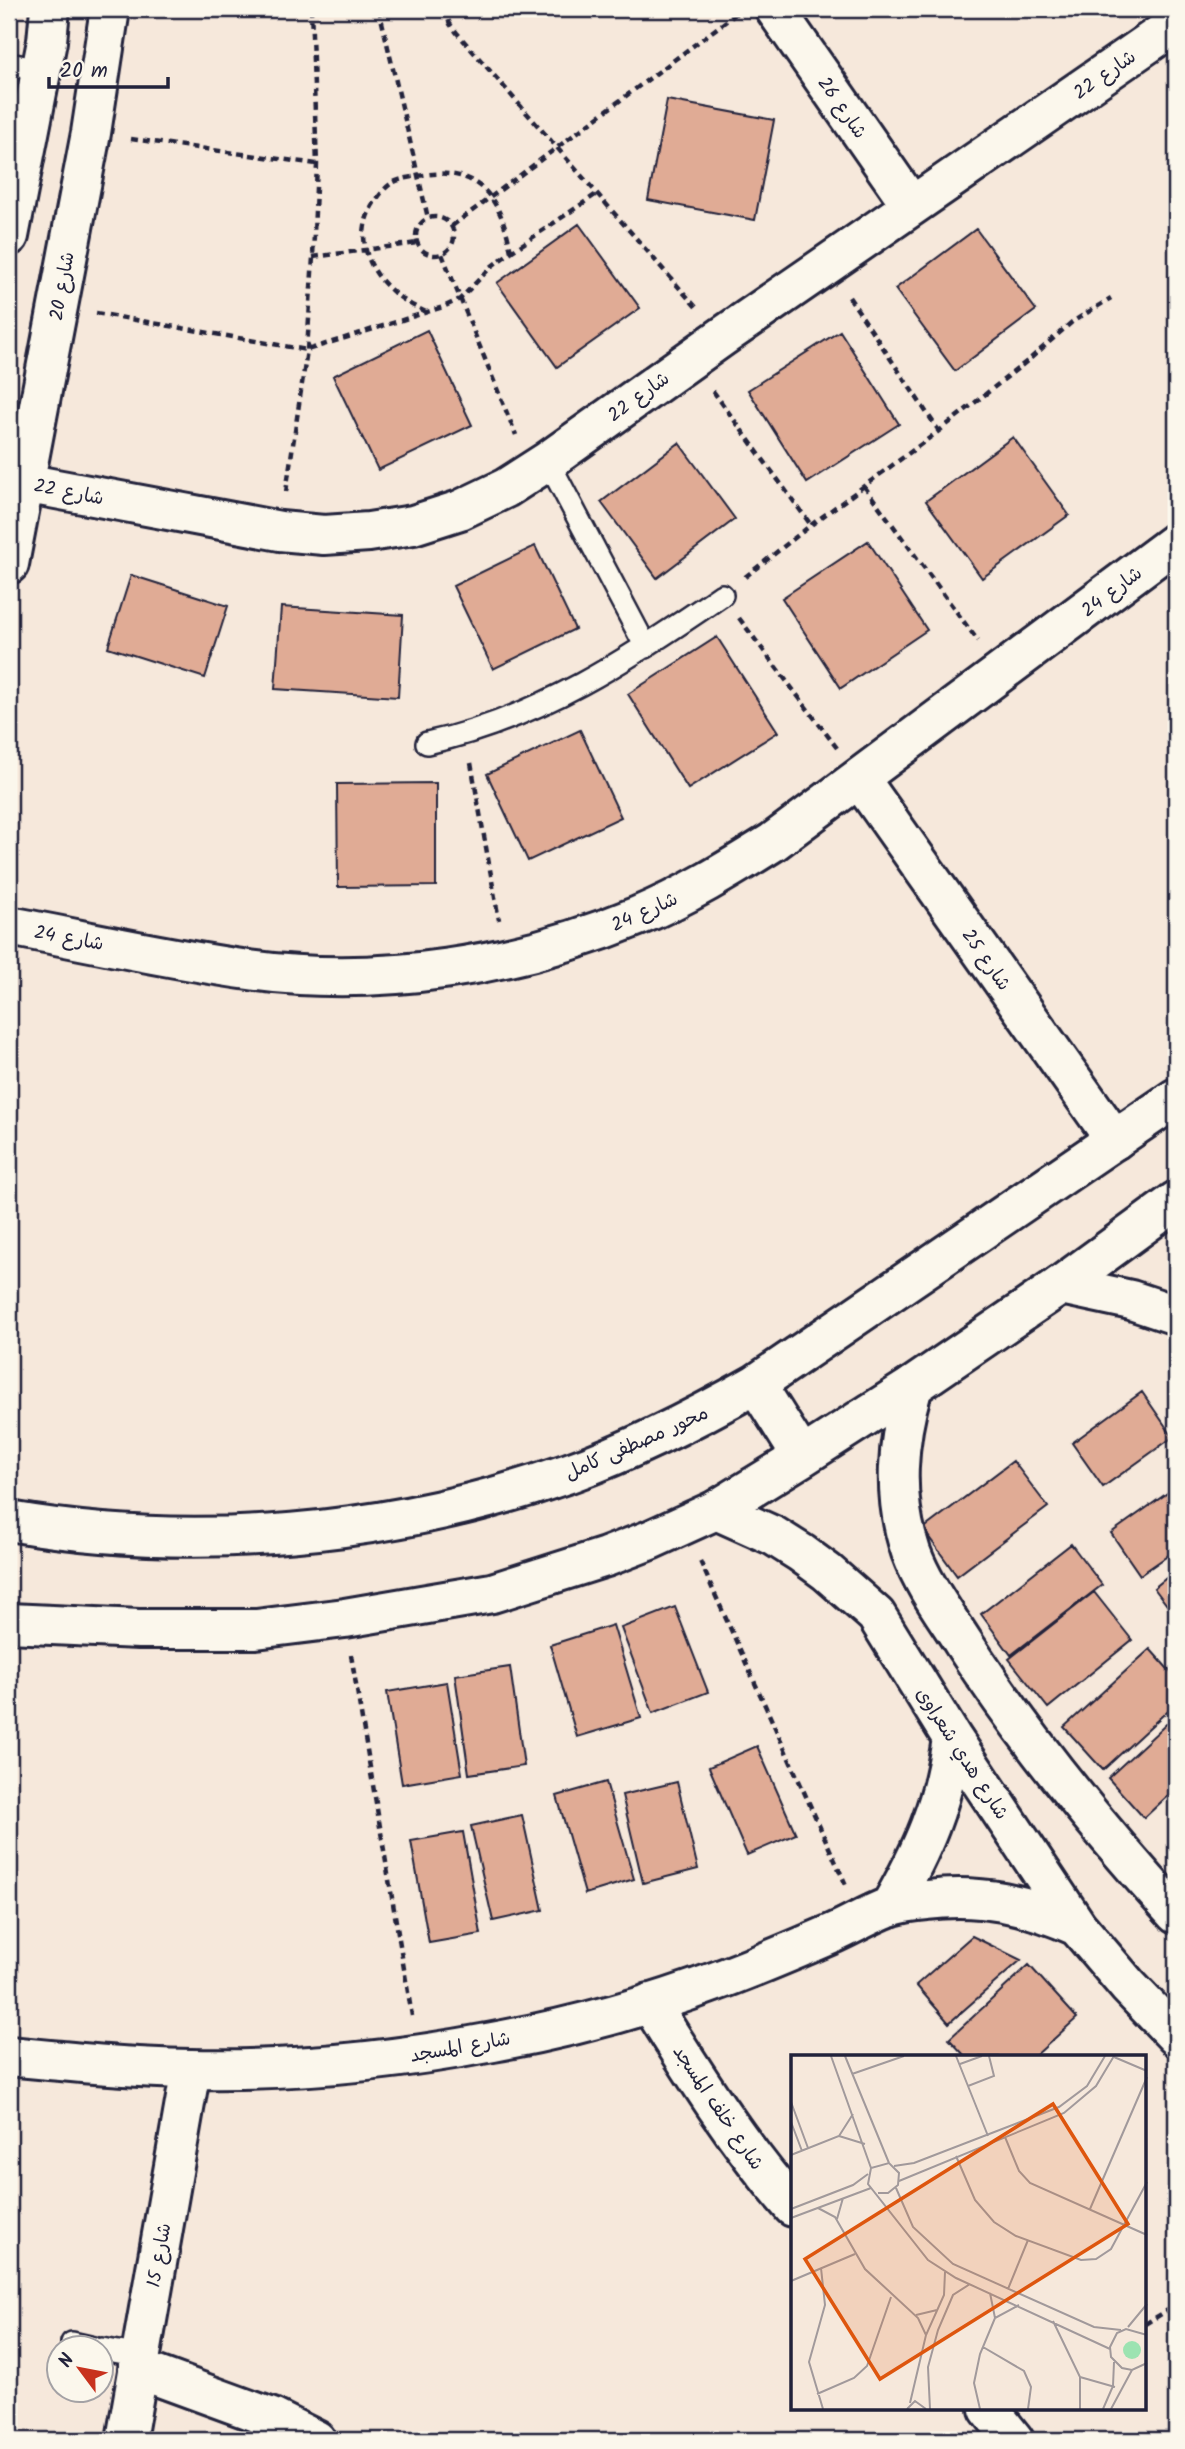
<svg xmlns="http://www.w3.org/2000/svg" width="1185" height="2449" font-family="Kalam,'Playpen Sans Arabic',sans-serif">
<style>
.building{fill:#e0ab95;stroke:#22223b;stroke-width:2}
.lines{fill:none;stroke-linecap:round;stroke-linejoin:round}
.service-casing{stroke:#22223b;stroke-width:26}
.minor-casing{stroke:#22223b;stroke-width:44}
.tertiary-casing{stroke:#22223b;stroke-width:44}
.path{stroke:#22223b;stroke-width:4.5;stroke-dasharray:7 5;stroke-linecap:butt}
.service{stroke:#fbf7ec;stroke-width:21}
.minor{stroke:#fbf7ec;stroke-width:38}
.tertiary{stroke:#fbf7ec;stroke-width:38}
.labels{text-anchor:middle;stroke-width:5;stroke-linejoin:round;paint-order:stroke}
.street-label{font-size:19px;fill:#22223b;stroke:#fbf7ec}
.inset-road{fill:none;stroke:#a1999b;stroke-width:2}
.view{fill:#de560e;fill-opacity:0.15;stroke:#de560e;stroke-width:3.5}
.inset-edge{fill:none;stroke:#22223b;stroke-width:3.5}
</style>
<rect width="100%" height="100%" fill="#f6e8db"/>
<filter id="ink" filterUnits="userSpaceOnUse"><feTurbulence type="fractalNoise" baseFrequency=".0143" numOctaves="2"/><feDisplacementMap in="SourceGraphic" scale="14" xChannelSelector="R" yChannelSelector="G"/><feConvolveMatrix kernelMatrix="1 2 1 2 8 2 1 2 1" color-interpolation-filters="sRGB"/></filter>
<g filter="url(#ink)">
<path class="building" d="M 667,100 L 774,120 L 755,220 L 648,200 Z
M 579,224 L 640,308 L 557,367 L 497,283 Z
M 976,229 L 1036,310 L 955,371 L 895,289 Z
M 427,330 L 472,425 L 378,470 L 333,376 Z
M 840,331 L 899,424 L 807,483 L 748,390 Z
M 1013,437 L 1069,515 L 982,578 L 926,501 Z
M 679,443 L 735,519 L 657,578 L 601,502 Z
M 868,541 L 927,630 L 841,688 L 782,598 Z
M 535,546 L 575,629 L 493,669 L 453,586 Z
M 131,575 L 228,606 L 205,678 L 108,647 Z
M 281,607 L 403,615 L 398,697 L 275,689 Z
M 717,637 L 778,732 L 688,789 L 628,694 Z
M 580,730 L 621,817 L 528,861 L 487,774 Z
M 436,783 L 436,886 L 338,887 L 337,784 Z
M 1142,1392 L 1173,1437 L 1103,1487 L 1072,1443 Z
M 1013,1461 L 1048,1507 L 957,1576 L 923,1529 Z
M 1176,1487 L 1176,1550 L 1140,1575 L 1111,1533 Z
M 1071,1544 L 1102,1585 L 1011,1655 L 981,1614 Z
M 1176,1570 L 1176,1617 L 1154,1588 Z
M 1094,1592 L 1132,1640 L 1048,1708 L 1009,1659 Z
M 675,1607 L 708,1692 L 653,1713 L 621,1628 Z
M 613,1625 L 641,1718 L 577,1737 L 550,1645 Z
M 1150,1649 L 1176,1678 L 1176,1703 L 1103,1770 L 1064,1727 Z
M 510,1667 L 524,1766 L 469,1774 L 455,1675 Z
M 447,1682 L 462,1774 L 402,1784 L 387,1692 Z
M 1176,1715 L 1176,1788 L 1144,1818 L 1108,1778 Z
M 757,1746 L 796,1834 L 747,1855 L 709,1767 Z
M 606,1782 L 634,1879 L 585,1894 L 557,1796 Z
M 677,1782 L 698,1869 L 643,1883 L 622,1795 Z
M 522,1815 L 543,1910 L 493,1921 L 471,1826 Z
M 463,1832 L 481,1934 L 429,1943 L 411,1841 Z
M 972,1936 L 1021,1960 L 949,2023 L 916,1985 Z
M 1029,1965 L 1077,2018 L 1034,2057 L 966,2057 L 949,2039 Z"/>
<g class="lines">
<g class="service-casing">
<path id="service" d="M 9,64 L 42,70
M 548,461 L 646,647
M 427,743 C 536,720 631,658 722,595
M 72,2343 L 94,2348
M 102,2349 L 141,2356"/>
</g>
<g class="minor-casing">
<path id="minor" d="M 775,9 L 912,206
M 9,236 L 47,41 L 50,9
M 24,483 L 280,531 L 324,535 L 369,532 L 413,525 L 460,510 L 506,488 L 548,461 L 722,337 L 1176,24
M 9,564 L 91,133 L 110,9
M 859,778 L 1115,1140
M 9,926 C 89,941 169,959 249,970 C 380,988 517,966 638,916 C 686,896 730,869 773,842 L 1176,542
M 1061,1285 L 1131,1300 L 1176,1315
M 913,1386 C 897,1441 892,1496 911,1552 C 923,1585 945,1614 964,1644 C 1026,1740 1099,1829 1176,1914
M 716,1510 L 774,1536 L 801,1553 L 827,1572 L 876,1615 L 952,1738 L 1077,1926 L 1128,1986 L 1176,2036
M 890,1907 C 923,1849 943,1805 952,1738
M 650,2003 C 694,2074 738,2144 793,2207
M 9,2056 C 69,2062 130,2068 191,2069 C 292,2071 394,2061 493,2042 C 570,2028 648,2007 722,1979 C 760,1965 797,1949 834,1933 C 852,1925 870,1914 889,1907 C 901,1903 915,1901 927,1900 C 981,1893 1027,1904 1077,1926
M 138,2369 L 272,2418 L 316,2440
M 989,2409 L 1014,2440
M 126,2440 L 191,2069"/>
</g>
<g class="tertiary-casing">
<path id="tertiary" d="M 756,1384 L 802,1457
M 9,1521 C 194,1553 392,1536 569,1473 C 634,1450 696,1418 756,1384 L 1176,1098
M 9,1623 L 139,1629 L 256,1629 L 345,1618 L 492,1593 L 606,1557 L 650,1540 L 716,1510 L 802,1457 L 913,1386 L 1061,1285 L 1176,1201"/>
</g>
<path class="path" d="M 379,9 L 428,218
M 444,9 L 450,24 L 457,33 L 696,307
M 131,139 L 317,164
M416 236a19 19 0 1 1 38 0a19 19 0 1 1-38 0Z
M 452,226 L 737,13
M 442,254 L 516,435
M 313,257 L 417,243
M 849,297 L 939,431
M 426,312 C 413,306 400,299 390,289 C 365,266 355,232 374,203 C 379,196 385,187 392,183 C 401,178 414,177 424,175 C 481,166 502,202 511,252
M 96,313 L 307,350 L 443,307 L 460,299 L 492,266 L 511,252 L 598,193
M 713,391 L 811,525
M 864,486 L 978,641
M 286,492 L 307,350 L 313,257 L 317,164 L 311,9
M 745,577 L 811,525 L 939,431 L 1031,358 L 1072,322 L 1111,298
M 739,618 L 837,748
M 471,763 L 499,920
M 700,1561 L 846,1885
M 351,1655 L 412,2016
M 1145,2324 L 1176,2305"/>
<use href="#service" class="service"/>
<use href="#minor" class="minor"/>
<use href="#tertiary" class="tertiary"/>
</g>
</g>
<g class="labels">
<g class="street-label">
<text transform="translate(1104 74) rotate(-35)" y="7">شارع 22</text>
<text transform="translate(843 107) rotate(55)" y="7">شارع 26</text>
<text transform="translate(61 286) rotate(-80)" y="7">شارع 20</text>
<text transform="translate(638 396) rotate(-36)" y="7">شارع 22</text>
<text transform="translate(69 491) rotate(11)" y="7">شارع 22</text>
<text transform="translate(1111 591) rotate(-37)" y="7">شارع 24</text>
<text transform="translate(644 911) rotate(-24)" y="7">شارع 24</text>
<text transform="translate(69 937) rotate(10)" y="7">شارع 24</text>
<text transform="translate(987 959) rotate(55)" y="7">شارع 25</text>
<text transform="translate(636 1442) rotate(-24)" y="7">محور مصطفى كامل</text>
<text transform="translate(963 1753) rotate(57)" y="7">شارع هدي شعراوى</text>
<text transform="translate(460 2046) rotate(-10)" y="7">شارع المسجد</text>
<text transform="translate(719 2107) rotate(56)" y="7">شارع خلف المسجد</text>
<text transform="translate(158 2255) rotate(-80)" y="7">شارع 15</text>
</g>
</g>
<g transform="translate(791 2055)">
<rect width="355" height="355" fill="#f6e8db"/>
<path d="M332 295a9 9 0 1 1 18 0a9 9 0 1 1-18 0Z" fill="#9ce3b1"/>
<path class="inset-road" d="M 40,1 L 80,113M 54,1 L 98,108M 165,1 L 197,81M 323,2 L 356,16M 169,9 L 191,1M 61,19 L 113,1M 177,31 L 203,21 L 198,1M 0,47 L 17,93M 0,67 L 11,96M 48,81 L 74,89M 214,82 L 228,116 L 239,128 L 356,180M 0,100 L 48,81 L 62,59M 165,101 L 184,145 L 203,167 L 225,181 L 290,205 L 305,204 L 320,194 L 356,127M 103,111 L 123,108 L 268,52 L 296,31 L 314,1M 108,126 L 273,58 L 305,31 L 323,1M 105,133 L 122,172 L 162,209 L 303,272 L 330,275M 87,138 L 97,138 L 107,130 L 108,118 L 98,108 L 80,113 L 77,129 L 137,205 L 165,223 L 319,294M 27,153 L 44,162 L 74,214 L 127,263 L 135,280M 0,154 L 62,130 L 77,119M 299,154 L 356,22M 0,163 L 80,133M 46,164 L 52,143M 30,213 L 34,250 L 18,307 L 32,354M 0,226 L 64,199M 217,234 L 237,185M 199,238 L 204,263M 125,260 L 146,255M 262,266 L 289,322 L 289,354M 337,272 L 356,249M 356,280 L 335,274 L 326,278 L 319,292 L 320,302 L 331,313 L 341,315 L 356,308M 192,292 L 233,316 L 240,332 L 237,354M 289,322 L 324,332M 26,339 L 63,323 L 76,311 L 100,242M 119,348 L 135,280 L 153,240 L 154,217M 116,354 L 124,346 L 135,354M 139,354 L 137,312 L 147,275 L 162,240 L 179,229M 189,354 L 183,328 L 189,299 L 204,263 L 228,250M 312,354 L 322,331 L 323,307M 320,354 L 341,315"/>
<path class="view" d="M 262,49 L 337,169 L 89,324 L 14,204 Z"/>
<rect width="355" height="355" class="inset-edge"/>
</g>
<rect width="1185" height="2449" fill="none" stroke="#fbf7ec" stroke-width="35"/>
<rect x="18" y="18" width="1150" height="2414" fill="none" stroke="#22223b" stroke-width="2.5" filter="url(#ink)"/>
<g transform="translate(80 2369) rotate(302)"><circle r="33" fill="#fbf7ec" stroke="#a4a2a5" stroke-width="2"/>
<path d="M0-5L12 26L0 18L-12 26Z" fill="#c8321e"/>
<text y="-10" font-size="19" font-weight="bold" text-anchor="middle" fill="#22223b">N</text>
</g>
<path d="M49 77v10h119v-10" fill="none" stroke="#22223b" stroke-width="3.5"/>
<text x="60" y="77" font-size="21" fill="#22223b" stroke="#fbf7ec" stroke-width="5" paint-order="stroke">20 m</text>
</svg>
